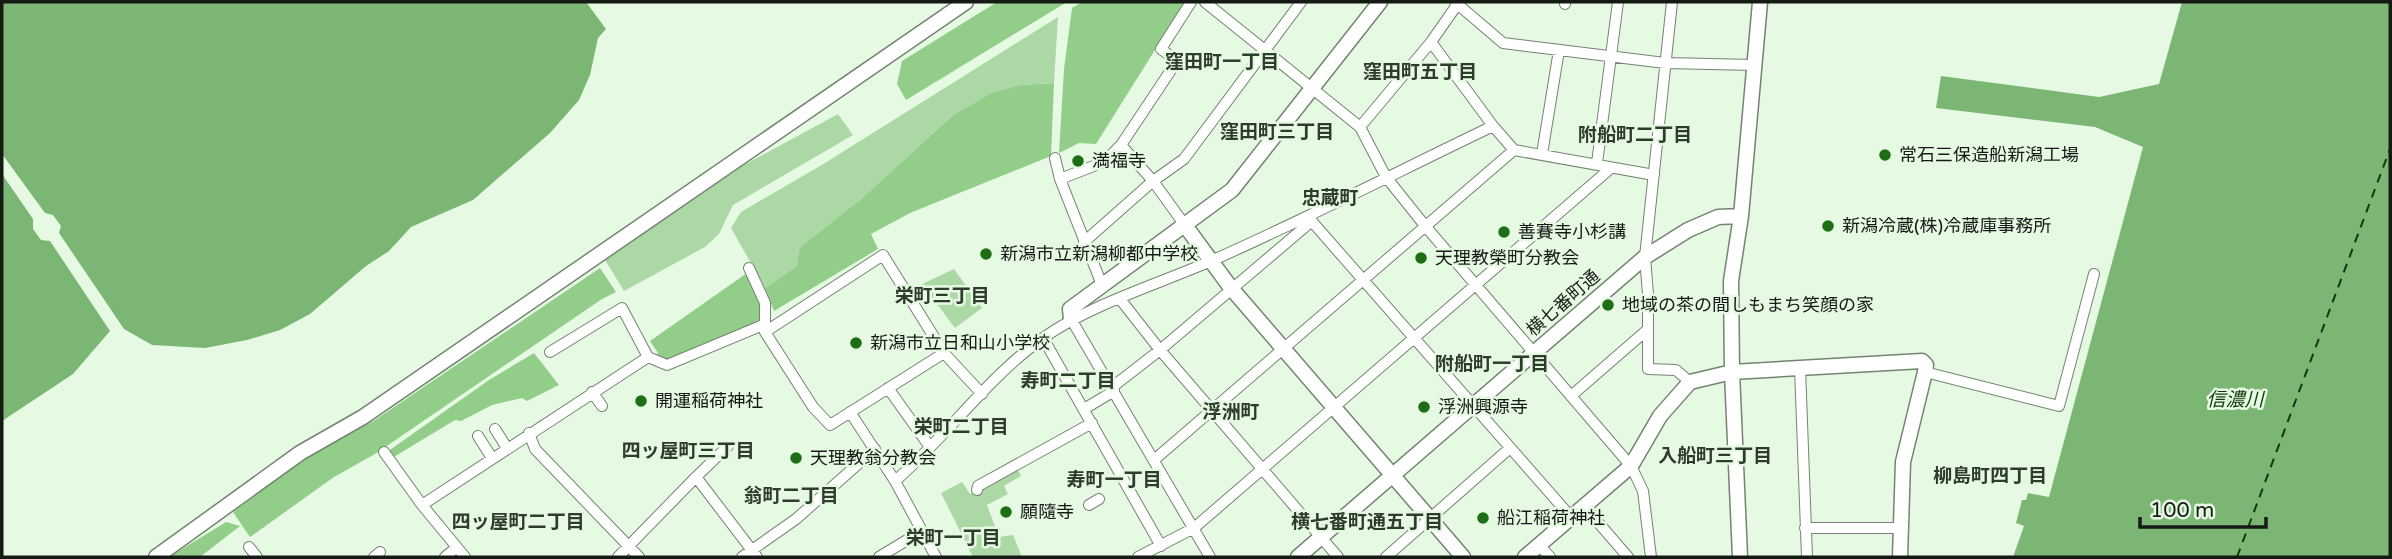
<svg xmlns="http://www.w3.org/2000/svg" width="2392" height="559" font-family="'Varela Round','Noto Sans JP',sans-serif">
<style>
.green{fill:#abd8a4}
.forest{fill:#92cd8a}
.water{fill:#7cb674}
.lines{fill:none;stroke-linecap:round;stroke-linejoin:round}
.ferry{stroke:#11390c;stroke-width:2;stroke-dasharray:9 7;stroke-linecap:butt}
.street-casing{stroke:#738470;stroke-width:12}
.secondary-casing{stroke:#738470;stroke-width:17}
.street{stroke:#fff;stroke-width:10}
.secondary{stroke:#fff;stroke-width:14}
.poi-dot{fill:#1d6e14;stroke:#e6fae3;stroke-width:2.5}
.labels{text-anchor:middle;stroke-width:5;stroke-linejoin:round;paint-order:stroke}
.poi-label{font-size:18px;fill:#151b14;stroke:#e6fae3;text-anchor:start}
.street-label{font-size:18px;fill:#151b14;stroke:#e6fae3}
.neighbourhood-label{font-size:19px;font-weight:bold;fill:#2d3c2b;stroke:#e6fae3}
.water-label{font-size:19px;font-style:italic;fill:#11390c;stroke:#e6fae3}
</style>
<rect width="100%" height="100%" fill="#e6fae3"/>
<path class="green" d="M 1058,17 L 1054,83 L 1021,85 L 951,117 L 859,201 L 797,266 L 765,288 L 731,228 L 741,212 L 825,163 Z
M 838,114 L 853,135 L 733,205 L 719,234 L 705,247 L 624,291 L 605,260 L 742,166 Z
M 954,269 L 982,308 L 955,328 L 922,284 Z
M 1017,468 L 1021,476 L 1004,486 L 1008,494 L 987,505 L 999,537 L 1013,535 L 1022,557 L 973,557 L 941,493 L 962,482 L 970,494 Z"/>
<path class="forest" d="M 997,2 L 1067,2 L 906,100 L 897,84 L 902,61 Z
M 1082,2 L 1185,2 L 1096,144 L 1079,143 L 1059,153 L 1064,69 L 1072,8 Z
M 1054,83 L 1051,156 L 910,213 L 871,234 L 878,249 L 774,311 L 765,288 L 797,266 L 800,248 L 859,201 L 951,117 L 992,93 L 1021,85 Z
M 600,268 L 616,292 L 602,299 L 375,454 L 334,477 L 250,537 L 233,512 L 307,457 L 375,420 Z
M 747,273 L 762,303 L 759,322 L 668,361 L 655,356 L 658,353 L 650,341 Z
M 534,353 L 559,385 L 527,401 L 522,398 L 492,405 L 461,421 L 455,420 L 392,458 L 387,452 L 489,380 Z
M 226,522 L 240,526 L 200,557 L 169,557 Z"/>
<path class="water" d="M 2,2 L 586,2 L 606,29 L 598,38 L 590,75 L 579,100 L 550,133 L 473,200 L 411,227 L 389,251 L 366,266 L 310,314 L 280,330 L 247,340 L 205,348 L 152,345 L 124,329 L 59,233 L 61,226 L 53,215 L 45,213 L 2,154 Z
M 2182,2 L 2390,2 L 2390,557 L 2013,557 L 2024,526 L 2016,523 L 2022,500 L 2026,500 L 2028,493 L 2049,497 L 2143,147 L 2095,127 L 1936,108 L 1941,76 L 2099,97 L 2159,84 Z
M 2,174 L 33,219 L 33,229 L 41,240 L 50,241 L 110,331 L 73,374 L 2,421 Z"/>
<g class="lines">
<path class="ferry" d="M 2237,557 L 2390,149"/>
<g class="street-casing">
<path id="street" d="M 1205,2 L 1360,127 L 1386,177 L 1426,227 L 1631,466 L 1643,491 L 1651,557
M 1455,2 L 1503,43 L 1665,63 L 1755,65
M 1672,2 L 1645,257 L 1648,294 L 1648,369 L 1676,370 L 1690,382
M 1565,4 L 1565,2
M 1431,42 L 1493,126 L 1514,150 L 1654,175
M 1360,127 L 1431,42 L 1459,2
M 1121,145 L 1153,181 L 1184,224
M 1542,154 L 1559,50
M 1055,158 L 1060,179 L 1102,285
M 1597,163 L 1618,2
M 1060,179 L 1104,162 L 1121,145 L 1177,61 L 1161,49 L 1191,2
M 1308,217 L 1571,517
M 1084,242 L 1153,181 L 1184,159 L 1301,2
M 749,268 L 765,303 L 765,332 L 813,407 L 830,425 L 944,353
M 1120,299 L 1160,350 L 1338,557
M 1071,319 L 1210,557
M 765,332 L 883,255 L 944,353 L 982,394
M 1043,338 L 1161,546
M 550,352 L 622,308 L 648,357 L 667,365 L 763,325
M 1800,368 L 1807,557
M 1925,372 L 2059,406 L 2094,274
M 888,388 L 930,447
M 1111,388 L 1160,350 L 1312,221
M 592,392 L 602,406
M 1571,396 L 1647,330
M 1084,409 L 1114,391
M 850,412 L 895,481 L 936,557
M 495,429 L 507,448
M 529,433 L 535,449 L 639,557
M 478,436 L 492,458
M 384,452 L 422,505 L 465,557
M 1154,460 L 1514,150
M 696,477 L 728,446
M 895,481 C 947,436 988,377 1043,338 C 1089,305 1158,284 1211,261 C 1306,219 1399,171 1493,126
M 977,490 L 978,486 L 1092,423
M 422,505 L 648,357
M 1089,505 L 1099,499
M 1584,506 L 1628,557
M 1805,528 L 1901,528
M 1539,545 L 1550,557
M 249,547 L 257,557
M 374,557 L 380,552
M 445,557 L 456,548
M 618,557 L 696,477 L 757,557
M 742,557 L 796,519 L 875,449
M 879,557 L 922,531
M 1138,557 L 1194,528 L 1611,168
M 1386,557 L 1510,448"/>
</g>
<g class="secondary-casing">
<path id="secondary" d="M 1184,224 L 1231,288 L 1463,557
M 1071,319 L 1070,309 L 1232,190 L 1380,2
M 156,557 L 300,453 L 363,417 L 966,2
M 1298,557 L 1645,257 L 1688,230 L 1718,217 L 1741,216
M 1525,557 L 1631,466 L 1660,416 L 1690,382 L 1732,372 L 1922,361 L 1926,365 L 1925,372 L 1903,462 L 1900,557
M 1740,557 L 1732,372 L 1731,281 L 1741,216 L 1760,2"/>
</g>
<use href="#street" class="street"/>
<use href="#secondary" class="secondary"/>
</g>
<g class="poi-dot">
<circle cx="1885" cy="155" r="7"/>
<circle cx="1078" cy="161" r="7"/>
<circle cx="1828" cy="226" r="7"/>
<circle cx="1504" cy="232" r="7"/>
<circle cx="986" cy="254" r="7"/>
<circle cx="1421" cy="258" r="7"/>
<circle cx="1608" cy="305" r="7"/>
<circle cx="856" cy="343" r="7"/>
<circle cx="641" cy="401" r="7"/>
<circle cx="1424" cy="407" r="7"/>
<circle cx="796" cy="458" r="7"/>
<circle cx="1006" cy="512" r="7"/>
<circle cx="1483" cy="518" r="7"/>
</g>
<g class="labels">
<g class="poi-label">
<text x="1899" y="161">常石三保造船新潟工場</text>
<text x="1092" y="167">満福寺</text>
<text x="1842" y="232">新潟冷蔵(株)冷蔵庫事務所</text>
<text x="1518" y="238">善賽寺小杉講</text>
<text x="1000" y="260">新潟市立新潟柳都中学校</text>
<text x="1435" y="264">天理教榮町分教会</text>
<text x="1622" y="311">地域の茶の間しもまち笑顔の家</text>
<text x="870" y="349">新潟市立日和山小学校</text>
<text x="655" y="407">開運稲荷神社</text>
<text x="1438" y="413">浮洲興源寺</text>
<text x="810" y="464">天理教翁分教会</text>
<text x="1020" y="518">願隨寺</text>
<text x="1497" y="524">船江稲荷神社</text>
</g>
<g class="street-label">
<text transform="translate(1563 303) rotate(-41)" y="6">横七番町通</text>
</g>
<g class="neighbourhood-label">
<text x="1222" y="68">窪田町一丁目</text>
<text x="1420" y="78">窪田町五丁目</text>
<text x="1277" y="138">窪田町三丁目</text>
<text x="1635" y="141">附船町二丁目</text>
<text x="1330" y="204">忠蔵町</text>
<text x="942" y="302">栄町三丁目</text>
<text x="1492" y="370">附船町一丁目</text>
<text x="1068" y="387">寿町二丁目</text>
<text x="1231" y="418">浮洲町</text>
<text x="961" y="433">栄町二丁目</text>
<text x="688" y="457">四ッ屋町三丁目</text>
<text x="1715" y="462">入船町三丁目</text>
<text x="1990" y="482">柳島町四丁目</text>
<text x="1114" y="486">寿町一丁目</text>
<text x="791" y="502">翁町二丁目</text>
<text x="518" y="528">四ッ屋町二丁目</text>
<text x="1367" y="528">横七番町通五丁目</text>
<text x="953" y="544">栄町一丁目</text>
</g>
<g class="water-label">
<text x="2235" y="406">信濃川</text>
</g>
</g>
<rect width="2392" height="559" fill="none" stroke="#151b14" stroke-width="7"/>
<path d="M2140 517v10h126v-10" fill="none" stroke="#151b14" stroke-width="3.5"/>
<text x="2150" y="517" font-size="21" fill="#151b14" stroke="#e6fae3" stroke-width="5" paint-order="stroke">100 m</text>
</svg>
